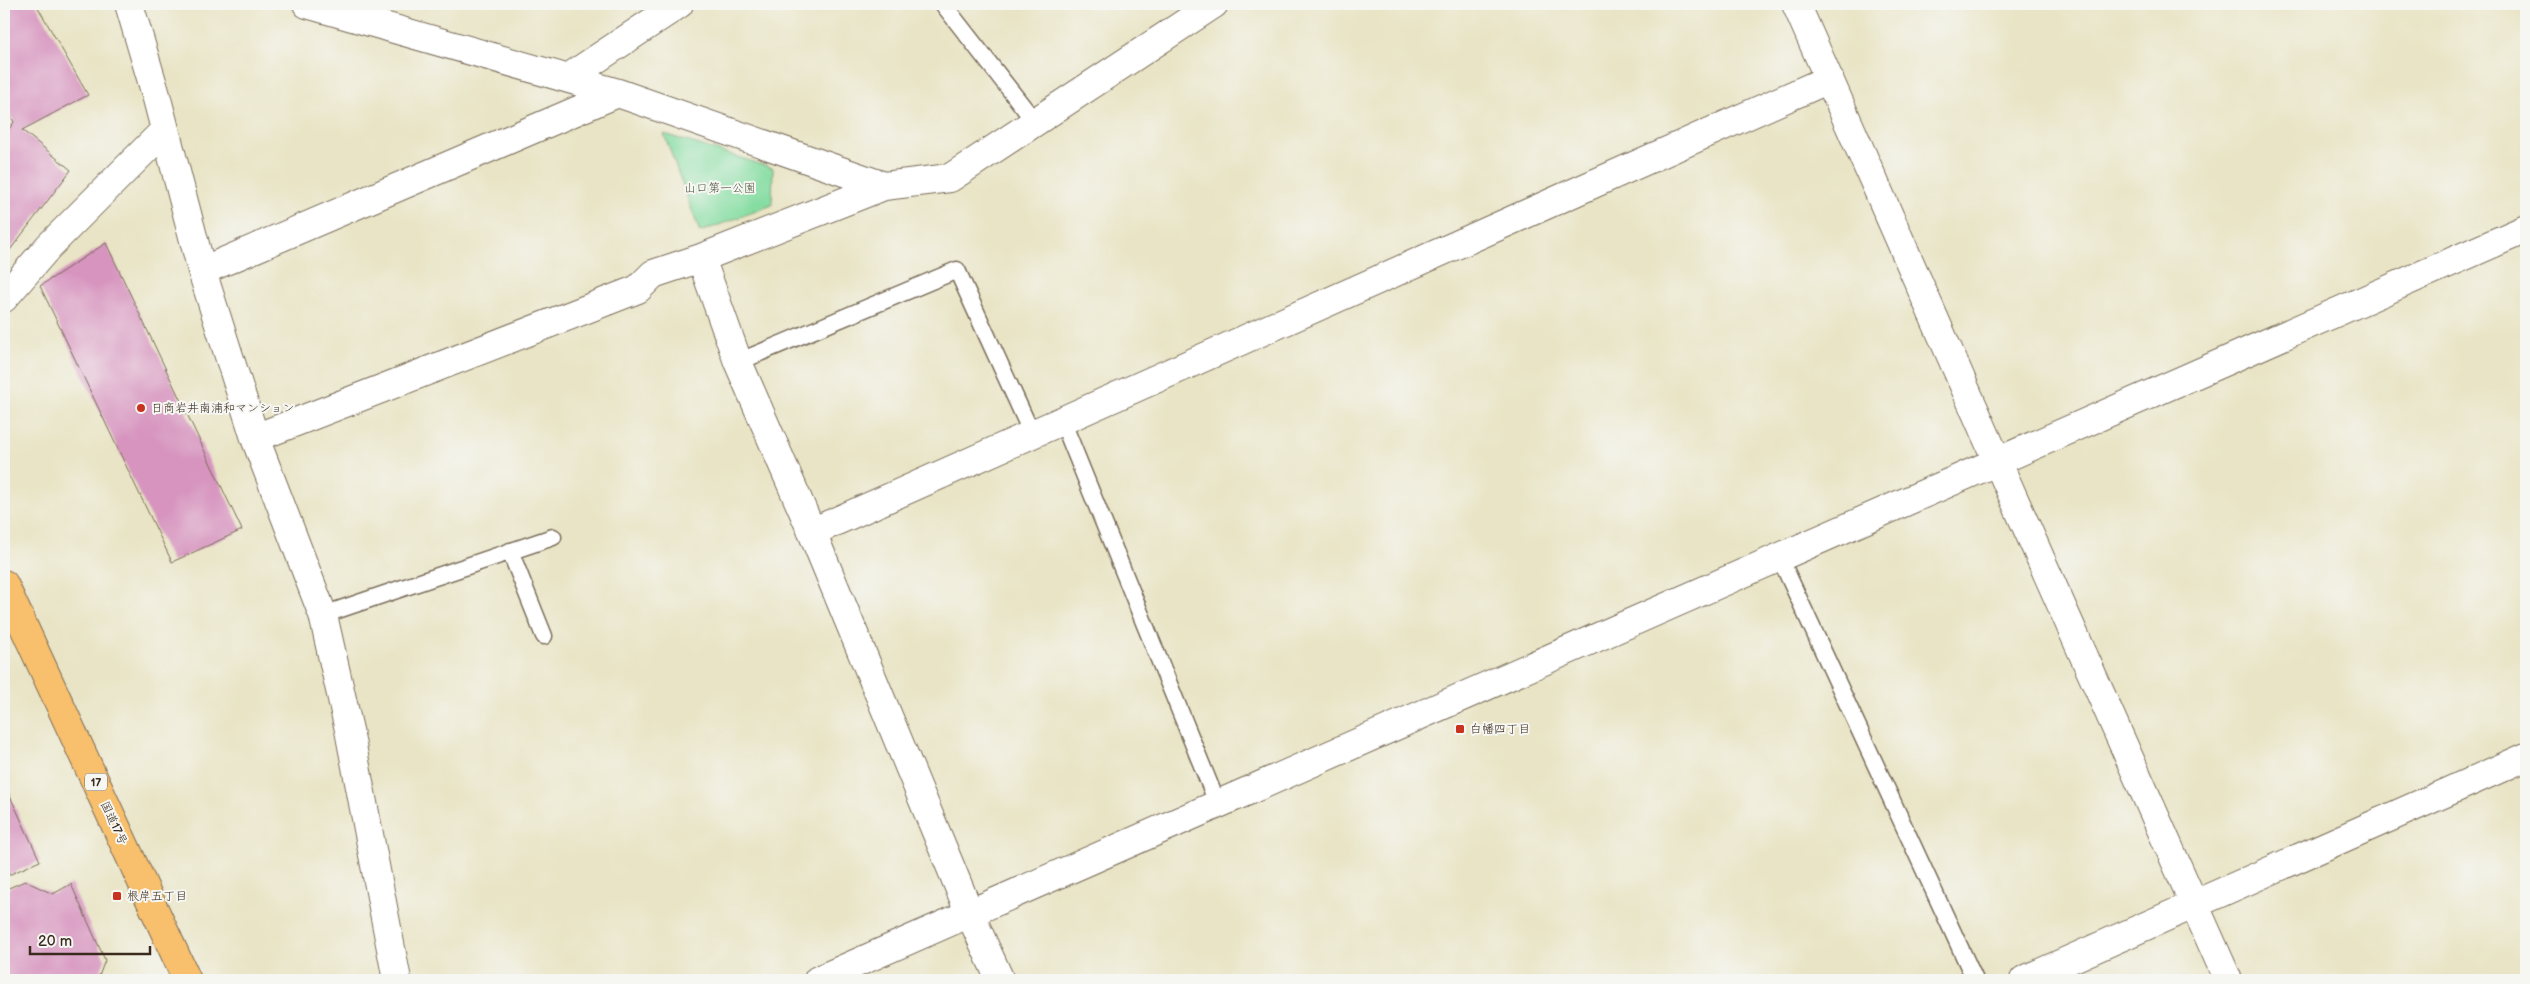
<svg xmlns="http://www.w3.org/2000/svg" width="2530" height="984" font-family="'Balsamiq Sans','Klee One',sans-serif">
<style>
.green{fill:#85dda2;stroke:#608460}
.building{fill:#d794bf}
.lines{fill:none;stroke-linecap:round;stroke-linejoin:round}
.service-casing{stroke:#786b58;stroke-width:19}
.minor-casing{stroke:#786b58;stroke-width:30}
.tertiary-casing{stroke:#786b58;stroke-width:30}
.trunk-casing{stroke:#786b58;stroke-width:30}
.service{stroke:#fff;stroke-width:16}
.minor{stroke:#fff;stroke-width:28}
.tertiary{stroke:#fff;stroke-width:28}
.trunk{stroke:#f8bf6c;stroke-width:28}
.poi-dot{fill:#c8321e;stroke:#f6f6f2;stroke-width:2}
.labels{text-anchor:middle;stroke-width:4;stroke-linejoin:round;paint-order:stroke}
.shield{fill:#f6f6f2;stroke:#73675e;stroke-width:1}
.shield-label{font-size:11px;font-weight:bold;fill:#3b2a1e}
.park-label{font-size:12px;fill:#4e573f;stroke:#f6f6f2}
.poi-label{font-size:12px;fill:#3b2a1e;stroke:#f6f6f2;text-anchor:start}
.street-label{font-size:12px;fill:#3b2a1e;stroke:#f6f6f2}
</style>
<rect width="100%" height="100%" fill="#f6f6f2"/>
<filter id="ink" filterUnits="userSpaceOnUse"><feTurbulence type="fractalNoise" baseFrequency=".02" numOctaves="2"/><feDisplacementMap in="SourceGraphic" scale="10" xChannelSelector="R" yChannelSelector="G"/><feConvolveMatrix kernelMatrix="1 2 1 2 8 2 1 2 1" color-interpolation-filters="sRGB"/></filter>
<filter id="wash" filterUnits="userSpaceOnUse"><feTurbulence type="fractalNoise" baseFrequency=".0096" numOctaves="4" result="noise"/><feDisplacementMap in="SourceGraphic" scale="20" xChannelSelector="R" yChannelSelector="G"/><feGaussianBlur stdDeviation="1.12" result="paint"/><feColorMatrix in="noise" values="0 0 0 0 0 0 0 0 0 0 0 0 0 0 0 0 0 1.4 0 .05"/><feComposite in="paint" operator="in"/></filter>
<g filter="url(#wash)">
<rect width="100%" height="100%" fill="#e9e4c5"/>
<path class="green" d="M 664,134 L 773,168 L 772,205 L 700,232 Z"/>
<g id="blocks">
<path class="building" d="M 4,4 L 36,4 L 88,95 L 22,130 L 71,170 L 4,258 L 4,136 L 14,122 L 4,104 Z
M 106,243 L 242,530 L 172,562 L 40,286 Z
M 4,783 L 40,861 L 4,877 Z
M 25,881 L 53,894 L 71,884 L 105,960 L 98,979 L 4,980 L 4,890 Z"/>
</g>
</g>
<g filter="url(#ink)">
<use href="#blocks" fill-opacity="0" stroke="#786b58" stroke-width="1"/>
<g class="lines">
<g class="service-casing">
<path id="service" d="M 943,4 L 1035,122
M 738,362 L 957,270 L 1032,434
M 1062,420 L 1218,805
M 510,551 L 544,636
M 1780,558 L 1975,980
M 323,615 L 553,537"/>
</g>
<g class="minor-casing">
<path id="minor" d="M 129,4 L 156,95 L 202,271 L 255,438 L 323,615 L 349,730 L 397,980
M 307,4 L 618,93 L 884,186
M 568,78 L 679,4
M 202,271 L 618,93
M 4,298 L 49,246 L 165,130
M 255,438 L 638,289 L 653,274 L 701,258
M 1998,463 L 2228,980
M 812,532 L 1829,79
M 970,914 L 812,532 L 738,362 L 701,258 L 884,186 L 950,178 L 1214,4
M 2024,980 L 2526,757"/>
</g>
<g class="tertiary-casing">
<path id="tertiary" d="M 1796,4 L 1998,463
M 970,914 L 1000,980
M 818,980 L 2526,229"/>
</g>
<g class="trunk-casing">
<path id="trunk" d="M 4,584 L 187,980"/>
</g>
<use href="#service" class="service"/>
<use href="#minor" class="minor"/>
<use href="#tertiary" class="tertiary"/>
<use href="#trunk" class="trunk"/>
</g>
</g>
<g class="poi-dot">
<circle cx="141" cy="408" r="5"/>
<rect x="1455" y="724" width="10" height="10" rx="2.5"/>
<rect x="112" y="891" width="10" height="10" rx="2.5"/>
</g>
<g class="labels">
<rect class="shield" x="85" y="773.5" width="22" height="17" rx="4"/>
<g class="shield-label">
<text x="96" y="786">17</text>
</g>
<g class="park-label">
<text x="720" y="192">山口第一公園</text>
</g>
<g class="poi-label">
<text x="151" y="412">日商岩井南浦和マンション</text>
<text x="1470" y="733">白幡四丁目</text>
<text x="127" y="900">根岸五丁目</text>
</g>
<g class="street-label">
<text transform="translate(114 823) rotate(65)" y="4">国道17号</text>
</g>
</g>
<rect width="2530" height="984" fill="none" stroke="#f6f6f2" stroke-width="20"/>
<path d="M30 946v8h120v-8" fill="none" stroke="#3b2a1e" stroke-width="2.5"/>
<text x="38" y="946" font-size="15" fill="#3b2a1e" stroke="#f6f6f2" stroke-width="4" paint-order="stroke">20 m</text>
</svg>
